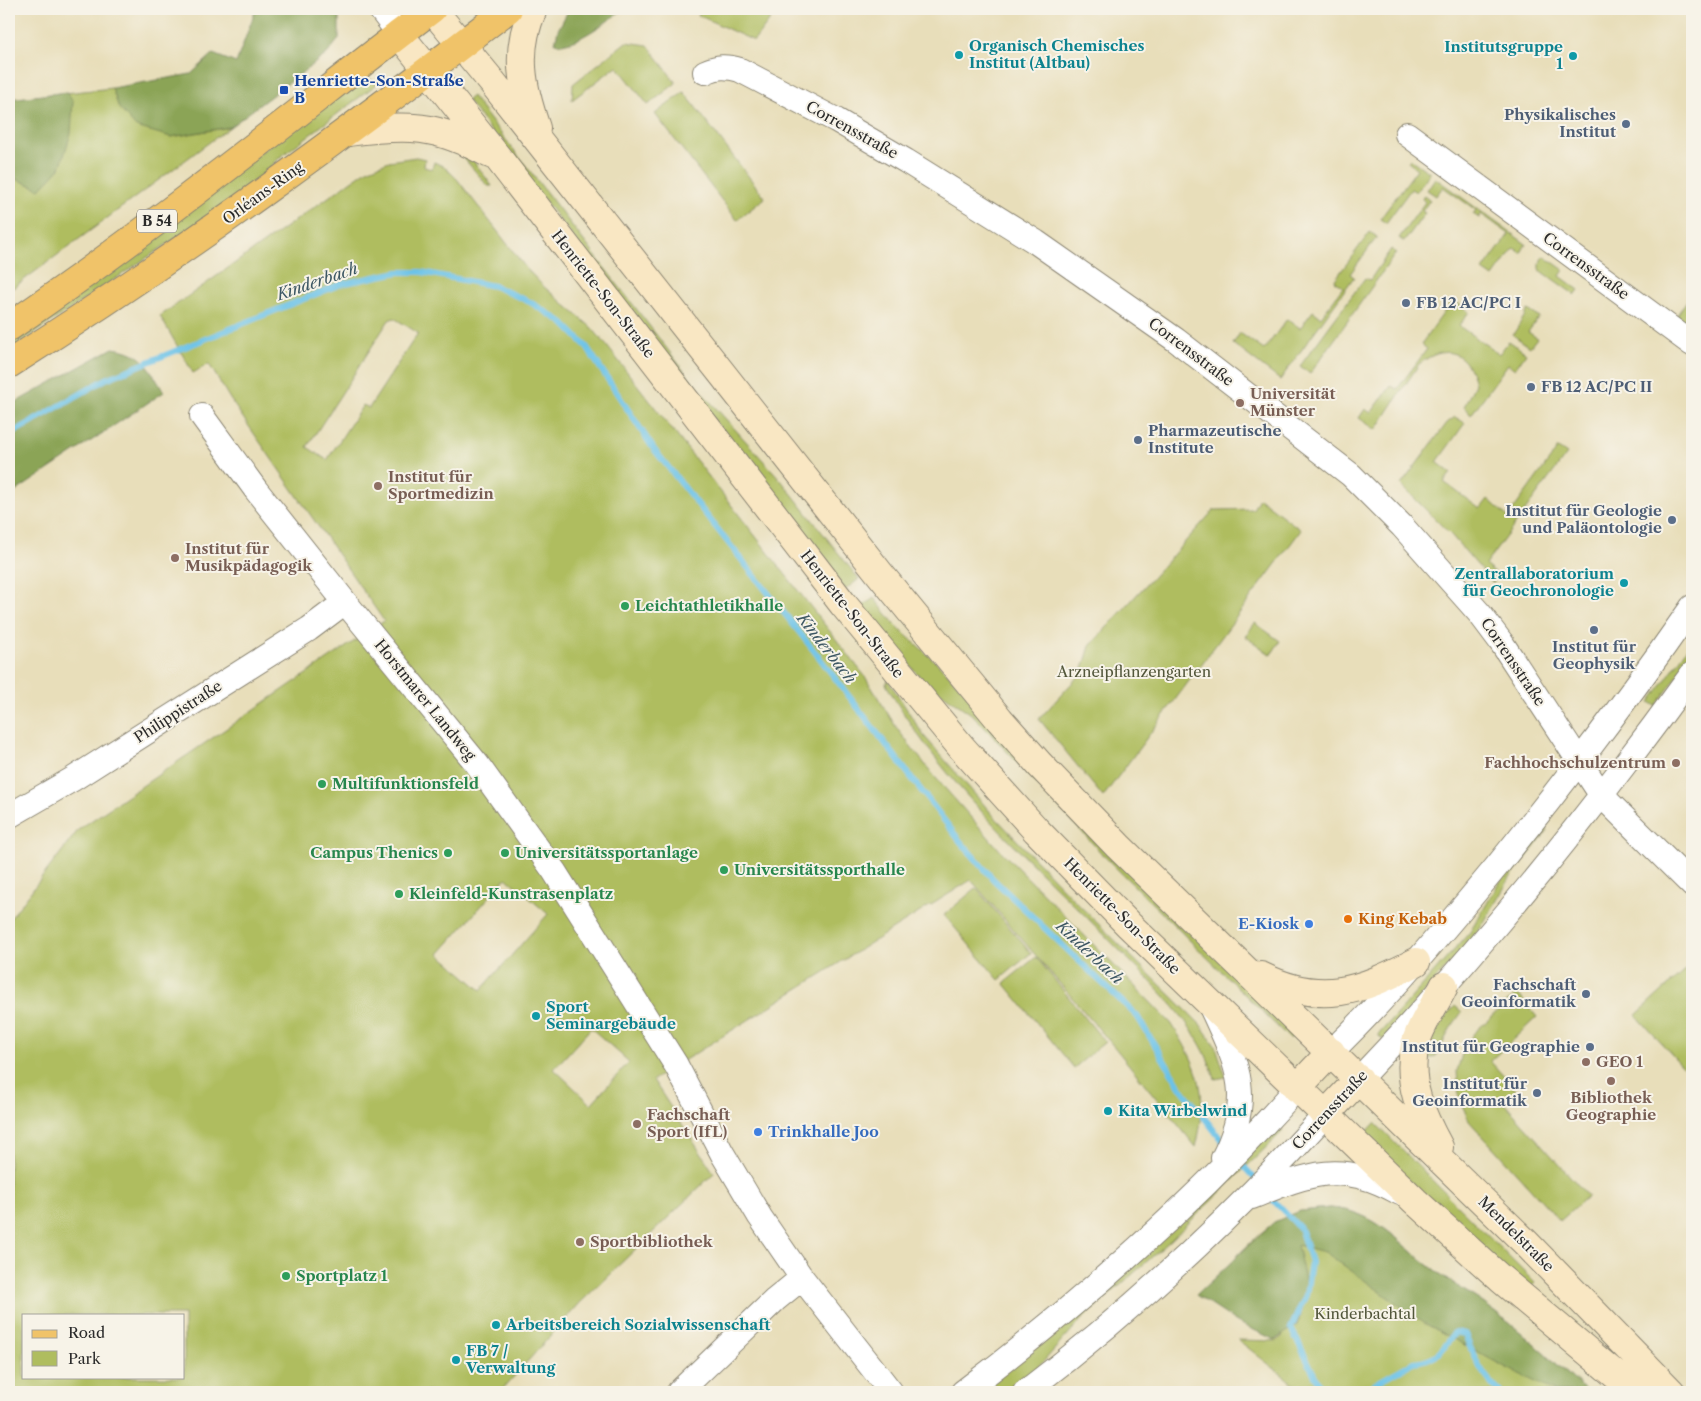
<svg xmlns="http://www.w3.org/2000/svg" width="1701" height="1401" font-family="'Libre Caslon Text',serif">
<style>
.green{fill:#afbd5f;stroke:#6d7445;fill-rule:evenodd}
.forest{fill:#8ba456;stroke:#5b6840}
.lines{fill:none;stroke-linecap:round;stroke-linejoin:round}
.stream{stroke:#6bc2e8;stroke-width:6}
.street-casing{stroke:#8a8472;stroke-width:26}
.secondary-casing{stroke:#8a8472;stroke-width:30}
.primary-casing{stroke:#8a8472;stroke-width:30}
.street{stroke:#fff;stroke-width:24}
.secondary{stroke:#f9e7c3;stroke-width:28}
.primary{stroke:#f0c369;stroke-width:28}
.culture-dot{fill:#0f9aa8;stroke:#f7f3e8;stroke-width:2}
.transit-dot{fill:#1a4fb4;stroke:#f7f3e8;stroke-width:2}
.service-dot{fill:#5c6f8a;stroke:#f7f3e8;stroke-width:2}
.education-dot{fill:#8d6e63;stroke:#f7f3e8;stroke-width:2}
.leisure-dot{fill:#2e9e5b;stroke:#f7f3e8;stroke-width:2}
.food-dot{fill:#e8710a;stroke:#f7f3e8;stroke-width:2}
.shop-dot{fill:#3f7fe0;stroke:#f7f3e8;stroke-width:2}
.labels{text-anchor:middle;stroke-width:4;stroke-linejoin:round;paint-order:stroke}
.shield{fill:#f7f3e8;stroke:#686764;stroke-width:1}
.shield-label{font-size:14px;font-weight:bold;fill:#2b2b2b}
.culture-label{font-size:15px;font-weight:bold;fill:#0d838f;stroke:#f7f3e8;text-anchor:start}
.transit-label{font-size:15px;font-weight:bold;fill:#164399;stroke:#f7f3e8;text-anchor:start}
.service-label{font-size:15px;font-weight:bold;fill:#4e5e75;stroke:#f7f3e8;text-anchor:end}
.street-label{font-size:15px;fill:#2b2b2b;stroke:#f7f3e8}
.education-label{font-size:15px;font-weight:bold;fill:#785e54;stroke:#f7f3e8;text-anchor:start}
.leisure-label{font-size:15px;font-weight:bold;fill:#27864d;stroke:#f7f3e8;text-anchor:start}
.park-label{font-size:15px;fill:#53573b;stroke:#f7f3e8}
.food-label{font-size:15px;font-weight:bold;fill:#c56008;stroke:#f7f3e8;text-anchor:start}
.shop-label{font-size:15px;font-weight:bold;fill:#366cbe;stroke:#f7f3e8;text-anchor:end}
.water-label{font-size:16px;font-style:italic;fill:#3e5864;stroke:#f7f3e8}
</style>
<rect width="100%" height="100%" fill="#f7f3e8"/>
<filter id="ink" filterUnits="userSpaceOnUse"><feTurbulence type="fractalNoise" baseFrequency=".02" numOctaves="2"/><feDisplacementMap in="SourceGraphic" scale="10" xChannelSelector="R" yChannelSelector="G"/><feConvolveMatrix kernelMatrix="1 2 1 2 8 2 1 2 1" color-interpolation-filters="sRGB"/></filter>
<filter id="wash" filterUnits="userSpaceOnUse"><feTurbulence type="fractalNoise" baseFrequency=".0096" numOctaves="4" result="noise"/><feDisplacementMap in="SourceGraphic" scale="20" xChannelSelector="R" yChannelSelector="G"/><feGaussianBlur stdDeviation="1.12" result="paint"/><feColorMatrix in="noise" values="0 0 0 0 0 0 0 0 0 0 0 0 0 0 0 0 0 1.4 0 .05"/><feComposite in="paint" operator="in"/></filter>
<g filter="url(#wash)">
<rect width="100%" height="100%" fill="#e8deba"/>
<path class="green" d="M 702,9 L 778,9 L 754,41 L 698,15 Z
M 626,42 L 648,45 L 676,83 L 648,105 L 617,66 L 572,100 L 573,84 Z
M 365,74 L 377,84 L 279,158 L 254,186 L 9,350 L 9,340 Z
M 112,88 L 119,108 L 171,137 L 230,127 L 9,291 L 9,99 Z
M 684,92 L 765,198 L 737,220 L 655,114 Z
M 472,96 L 695,385 L 780,479 L 859,579 L 845,590 L 467,100 Z
M 461,155 L 472,159 L 492,186 L 488,186 Z
M 416,157 L 425,159 L 424,167 L 432,169 L 434,162 L 445,167 L 457,179 L 526,268 L 543,286 L 591,327 L 603,341 L 864,675 L 898,730 L 935,777 L 999,849 L 1171,1023 C 1200,1068 1209,1094 1196,1147 L 1116,1049 L 971,880 L 653,1080 L 714,1173 L 580,1303 L 500,1392 L 9,1392 L 9,920 L 79,829 L 384,621 L 230,399 L 209,364 L 193,373 L 160,316 L 367,170 L 389,161 ZM 394,318 L 418,333 L 369,408 L 363,405 L 327,460 L 307,447 L 389,320 ZM 506,878 L 548,914 L 481,990 L 439,954 ZM 591,1028 L 629,1062 L 591,1104 L 554,1069 ZM 24,1315 L 184,1315 L 184,1377 L 24,1377 Z
M 1410,159 L 1430,173 L 1416,192 L 1411,189 L 1386,223 L 1380,219 L 1417,169 L 1408,162 Z
M 1435,178 L 1526,244 L 1521,253 L 1514,248 L 1493,277 L 1483,270 L 1509,234 L 1481,214 L 1479,218 L 1473,214 L 1476,210 L 1443,187 L 1436,196 L 1427,190 Z
M 1424,195 L 1430,200 L 1422,211 L 1425,213 L 1404,242 L 1399,238 L 1425,202 L 1422,199 Z
M 1370,232 L 1377,237 L 1350,274 L 1354,277 L 1280,380 L 1233,344 L 1240,333 L 1264,350 L 1287,319 L 1300,328 L 1313,311 L 1321,317 L 1343,287 L 1334,281 Z
M 1391,249 L 1396,253 L 1310,374 L 1300,366 L 1365,278 L 1370,280 Z
M 1544,256 L 1564,270 L 1560,276 L 1579,290 L 1575,295 L 1540,270 L 1540,264 Z
M 1692,293 L 1692,326 L 1677,315 Z
M 1453,300 L 1469,312 L 1459,326 L 1499,354 L 1509,341 L 1526,353 L 1515,369 L 1508,364 L 1471,415 L 1464,407 L 1475,384 C 1467,351 1446,343 1419,364 L 1376,430 L 1359,418 L 1365,409 L 1371,413 L 1391,386 L 1397,389 L 1427,349 L 1421,344 Z
M 1528,310 L 1539,317 L 1528,332 L 1537,338 L 1530,347 L 1513,335 Z
M 1455,417 L 1465,423 L 1437,462 L 1451,473 L 1444,482 L 1480,509 L 1488,499 L 1508,517 L 1558,448 L 1567,454 L 1485,565 L 1498,576 L 1493,583 L 1452,536 L 1401,485 L 1447,423 Z
M 1259,498 L 1301,530 L 1103,797 L 1039,719 L 1082,672 L 1090,646 L 1214,510 L 1253,509 Z
M 874,598 L 897,627 L 938,664 L 1296,1033 L 1290,1039 L 1107,859 L 974,716 L 922,679 L 860,608 Z
M 1255,623 L 1280,641 L 1271,655 L 1245,636 Z
M 1692,642 L 1692,656 L 1656,706 L 1650,702 Z
M 888,680 L 924,736 L 993,815 L 1074,900 L 1200,1024 L 1216,1047 L 1226,1077 L 1215,1079 C 1200,1029 1165,996 1129,960 C 1110,941 1092,922 1073,904 C 1005,837 932,768 886,684 Z
M 1543,826 L 1548,830 L 1510,878 L 1480,929 L 1383,1040 L 1378,1035 L 1470,932 L 1502,878 Z
M 976,888 L 1031,953 L 999,980 L 944,915 Z
M 1036,957 L 1105,1042 L 1074,1068 L 1004,983 Z
M 1692,964 L 1692,1077 L 1636,1015 Z
M 1517,993 L 1537,1017 L 1490,1061 L 1516,1090 L 1503,1102 L 1588,1196 L 1560,1221 L 1469,1121 L 1459,1098 L 1457,1071 L 1464,1048 L 1474,1033 Z
M 1455,1006 L 1462,1012 L 1450,1029 L 1437,1055 L 1433,1058 L 1425,1058 C 1428,1037 1441,1022 1455,1006 Z
M 1375,1123 L 1535,1283 L 1527,1291 L 1362,1137 Z
M 1278,1126 L 1283,1131 L 1171,1240 L 1082,1319 L 1033,1373 L 1008,1392 L 982,1392 Z
M 1330,1208 C 1376,1211 1398,1242 1432,1268 C 1453,1285 1477,1297 1498,1314 C 1529,1338 1558,1365 1587,1392 L 1304,1392 L 1238,1340 L 1276,1341 L 1283,1336 L 1228,1265 C 1263,1230 1277,1211 1330,1208 Z"/>
<path class="forest" d="M 256,9 L 339,9 L 339,39 L 327,54 L 230,127 L 171,137 L 136,127 L 119,108 L 112,88 L 191,74 L 213,54 L 236,63 Z
M 569,9 L 625,9 C 609,19 573,49 555,43 L 558,30 Z
M 67,92 L 73,101 L 71,133 L 60,168 L 40,189 L 9,176 L 9,99 Z
M 113,348 C 145,352 148,367 164,392 L 9,496 L 9,406 Z
M 1330,1208 C 1376,1211 1398,1242 1432,1268 C 1453,1285 1477,1297 1498,1314 C 1529,1338 1558,1365 1587,1392 L 1556,1392 L 1505,1367 L 1424,1323 L 1325,1252 L 1297,1245 L 1308,1292 L 1297,1325 L 1275,1340 L 1237,1322 L 1196,1295 L 1274,1222 L 1300,1211 Z"/>
<g class="lines">
<path class="stream" d="M 9,435 L 106,379 L 341,284 L 398,272 L 421,272 L 494,286 L 530,302 L 562,322 L 586,346 L 653,448 L 815,652 L 960,841 L 994,880 L 1137,1016 L 1181,1088 L 1224,1143
M 1237,1159 L 1257,1181
M 1268,1195 L 1300,1228 L 1311,1262 L 1306,1295 L 1291,1328 L 1323,1392
M 1360,1392 L 1414,1362 C 1438,1359 1443,1350 1455,1332 L 1465,1334 C 1472,1354 1484,1378 1500,1392"/>
</g>
</g>
<g filter="url(#ink)">
<g class="lines">
<g class="street-casing">
<path id="street" d="M 380,9 L 399,34
M 705,72 C 718,66 726,66 740,70 L 836,120 L 906,161 L 1036,242 L 1176,340 L 1351,475 L 1402,526 L 1480,614 L 1501,642 L 1602,796 L 1692,885
M 1407,134 L 1692,344
M 202,416 L 256,490 L 345,602 L 477,764 L 554,871 L 676,1065 L 722,1153 L 760,1217 L 802,1278 L 891,1392
M 9,816 L 73,779 L 309,629 L 345,602
M 1210,1005 C 1237,1064 1255,1095 1223,1158
M 1331,1052 C 1391,994 1444,930 1497,866 C 1565,782 1630,696 1692,607
M 1359,1079 C 1480,952 1589,816 1692,674
M 1252,1197 C 1310,1173 1341,1160 1400,1193
M 679,1392 L 775,1300 L 802,1278
M 963,1392 C 1080,1304 1200,1198 1297,1088
M 1025,1392 C 1132,1311 1235,1215 1325,1115"/>
</g>
<g class="secondary-casing">
<path id="secondary" d="M 432,9 L 493,83 L 880,574 L 1000,720 L 1040,765 L 1118,846 L 1525,1242 L 1671,1392
M 533,9 C 514,51 522,87 536,128
M 399,34 L 498,158 L 843,604 L 962,748 L 1036,830 L 1129,925 L 1415,1201 L 1501,1279 L 1636,1392
M 348,132 C 408,124 436,124 490,154
M 1261,976 C 1321,1006 1360,991 1416,962
M 1297,1088 L 1331,1052
M 1325,1115 L 1359,1079
M 1439,1147 C 1422,1116 1406,1082 1415,1045 C 1420,1025 1435,1005 1444,986"/>
</g>
<g class="primary-casing">
<path id="primary" d="M 9,327 C 155,228 292,116 432,9
M 9,364 C 182,255 346,134 508,9"/>
</g>
<use href="#street" class="street"/>
<use href="#secondary" class="secondary"/>
<use href="#primary" class="primary"/>
</g>
</g>
<g class="culture-dot">
<circle cx="959" cy="55" r="5"/>
<circle cx="1573" cy="56" r="5"/>
<circle cx="1624" cy="583" r="5"/>
<circle cx="536" cy="1016" r="5"/>
<circle cx="1108" cy="1111" r="5"/>
<circle cx="496" cy="1325" r="5"/>
<circle cx="456" cy="1360" r="5"/>
</g>
<rect class="transit-dot" x="279" y="85" width="10" height="10" rx="2.5"/>
<g class="service-dot">
<circle cx="1626" cy="124" r="5"/>
<circle cx="1406" cy="303" r="5"/>
<circle cx="1531" cy="387" r="5"/>
<circle cx="1138" cy="440" r="5"/>
<circle cx="1672" cy="520" r="5"/>
<circle cx="1594" cy="630" r="5"/>
<circle cx="1586" cy="994" r="5"/>
<circle cx="1590" cy="1047" r="5"/>
<circle cx="1537" cy="1093" r="5"/>
</g>
<g class="education-dot">
<circle cx="1240" cy="403" r="5"/>
<circle cx="378" cy="486" r="5"/>
<circle cx="175" cy="558" r="5"/>
<circle cx="1676" cy="763" r="5"/>
<circle cx="1586" cy="1062" r="5"/>
<circle cx="1611" cy="1081" r="5"/>
<circle cx="637" cy="1124" r="5"/>
<circle cx="580" cy="1242" r="5"/>
</g>
<g class="leisure-dot">
<circle cx="625" cy="606" r="5"/>
<circle cx="322" cy="784" r="5"/>
<circle cx="448" cy="853" r="5"/>
<circle cx="505" cy="853" r="5"/>
<circle cx="724" cy="870" r="5"/>
<circle cx="399" cy="894" r="5"/>
<circle cx="286" cy="1276" r="5"/>
</g>
<circle class="food-dot" cx="1348" cy="919" r="5"/>
<g class="shop-dot">
<circle cx="1309" cy="924" r="5"/>
<circle cx="758" cy="1132" r="5"/>
</g>
<g class="labels">
<rect class="shield" x="137" y="209.5" width="40" height="23" rx="4"/>
<g class="shield-label">
<text x="157" y="226">B 54</text>
</g>
<g class="culture-label">
<text x="969" y="51">Organisch Chemisches<tspan x="969" dy="17">Institut (Altbau)</tspan></text>
<text x="1563" y="52" text-anchor="end">Institutsgruppe<tspan x="1563" dy="17">1</tspan></text>
<text x="1614" y="579" text-anchor="end">Zentrallaboratorium<tspan x="1614" dy="17">für Geochronologie</tspan></text>
<text x="546" y="1012">Sport<tspan x="546" dy="17">Seminargebäude</tspan></text>
<text x="1118" y="1116">Kita Wirbelwind</text>
<text x="506" y="1330">Arbeitsbereich Sozialwissenschaft</text>
<text x="466" y="1356">FB 7 /<tspan x="466" dy="17">Verwaltung</tspan></text>
</g>
<g class="transit-label">
<text x="294" y="86">Henriette-Son-Straße<tspan x="294" dy="17">B</tspan></text>
</g>
<g class="service-label">
<text x="1616" y="120">Physikalisches<tspan x="1616" dy="17">Institut</tspan></text>
<text x="1416" y="308" text-anchor="start">FB 12 AC/PC I</text>
<text x="1541" y="392" text-anchor="start">FB 12 AC/PC II</text>
<text x="1148" y="436" text-anchor="start">Pharmazeutische<tspan x="1148" dy="17">Institute</tspan></text>
<text x="1662" y="516">Institut für Geologie<tspan x="1662" dy="17">und Paläontologie</tspan></text>
<text x="1594" y="652" text-anchor="middle">Institut für<tspan x="1594" dy="17">Geophysik</tspan></text>
<text x="1576" y="990">Fachschaft<tspan x="1576" dy="17">Geoinformatik</tspan></text>
<text x="1580" y="1052">Institut für Geographie</text>
<text x="1527" y="1089">Institut für<tspan x="1527" dy="17">Geoinformatik</tspan></text>
</g>
<g class="street-label">
<text transform="translate(852 130) rotate(29)" y="5">Corrensstraße</text>
<text transform="translate(263 193) rotate(-36)" y="5">Orléans-Ring</text>
<text transform="translate(1586 266) rotate(36)" y="5">Corrensstraße</text>
<text transform="translate(603 294) rotate(52)" y="5">Henriette-Son-Straße</text>
<text transform="translate(1191 352) rotate(37)" y="5">Corrensstraße</text>
<text transform="translate(852 614) rotate(52)" y="5">Henriette-Son-Straße</text>
<text transform="translate(1513 662) rotate(56)" y="5">Corrensstraße</text>
<text transform="translate(425 700) rotate(51)" y="5">Horstmarer Landweg</text>
<text transform="translate(178 712) rotate(-33)" y="5">Philippistraße</text>
<text transform="translate(1122 916) rotate(45)" y="5">Henriette-Son-Straße</text>
<text transform="translate(1330 1110) rotate(-47)" y="5">Corrensstraße</text>
<text transform="translate(1516 1234) rotate(45)" y="5">Mendelstraße</text>
</g>
<g class="education-label">
<text x="1250" y="399">Universität<tspan x="1250" dy="17">Münster</tspan></text>
<text x="388" y="482">Institut für<tspan x="388" dy="17">Sportmedizin</tspan></text>
<text x="185" y="554">Institut für<tspan x="185" dy="17">Musikpädagogik</tspan></text>
<text x="1666" y="768" text-anchor="end">Fachhochschulzentrum</text>
<text x="1596" y="1067">GEO 1</text>
<text x="1611" y="1103" text-anchor="middle">Bibliothek<tspan x="1611" dy="17">Geographie</tspan></text>
<text x="647" y="1120">Fachschaft<tspan x="647" dy="17">Sport (IfL)</tspan></text>
<text x="590" y="1247">Sportbibliothek</text>
</g>
<g class="leisure-label">
<text x="635" y="611">Leichtathletikhalle</text>
<text x="332" y="789">Multifunktionsfeld</text>
<text x="438" y="858" text-anchor="end">Campus Thenics</text>
<text x="515" y="858">Universitätssportanlage</text>
<text x="734" y="875">Universitätssporthalle</text>
<text x="409" y="899">Kleinfeld-Kunstrasenplatz</text>
<text x="296" y="1281">Sportplatz 1</text>
</g>
<g class="park-label">
<text x="1134" y="677">Arzneipflanzengarten</text>
<text x="1365" y="1319">Kinderbachtal</text>
</g>
<g class="food-label">
<text x="1358" y="924">King Kebab</text>
</g>
<g class="shop-label">
<text x="1299" y="929">E-Kiosk</text>
<text x="768" y="1137" text-anchor="start">Trinkhalle Joo</text>
</g>
<g class="water-label">
<text transform="translate(317 281) rotate(-19)" y="6">Kinderbach</text>
<text transform="translate(827 648) rotate(52)" y="6">Kinderbach</text>
<text transform="translate(1090 952) rotate(43)" y="6">Kinderbach</text>
</g>
</g>
<rect width="1701" height="1401" fill="none" stroke="#f7f3e8" stroke-width="30"/>
<rect x="22" y="1314" width="162" height="65" fill="#f7f3e8" stroke="#a5a39c"/>
<rect x="32" y="1330" width="25" height="8" fill="#f0c369" stroke="#a5a39c"/>
<text x="68" y="1338" font-size="15" fill="#2b2b2b">Road</text>
<rect x="32" y="1351" width="25" height="15" fill="#afbd5f" stroke="#a5a39c"/>
<text x="68" y="1364" font-size="15" fill="#2b2b2b">Park</text>
</svg>
